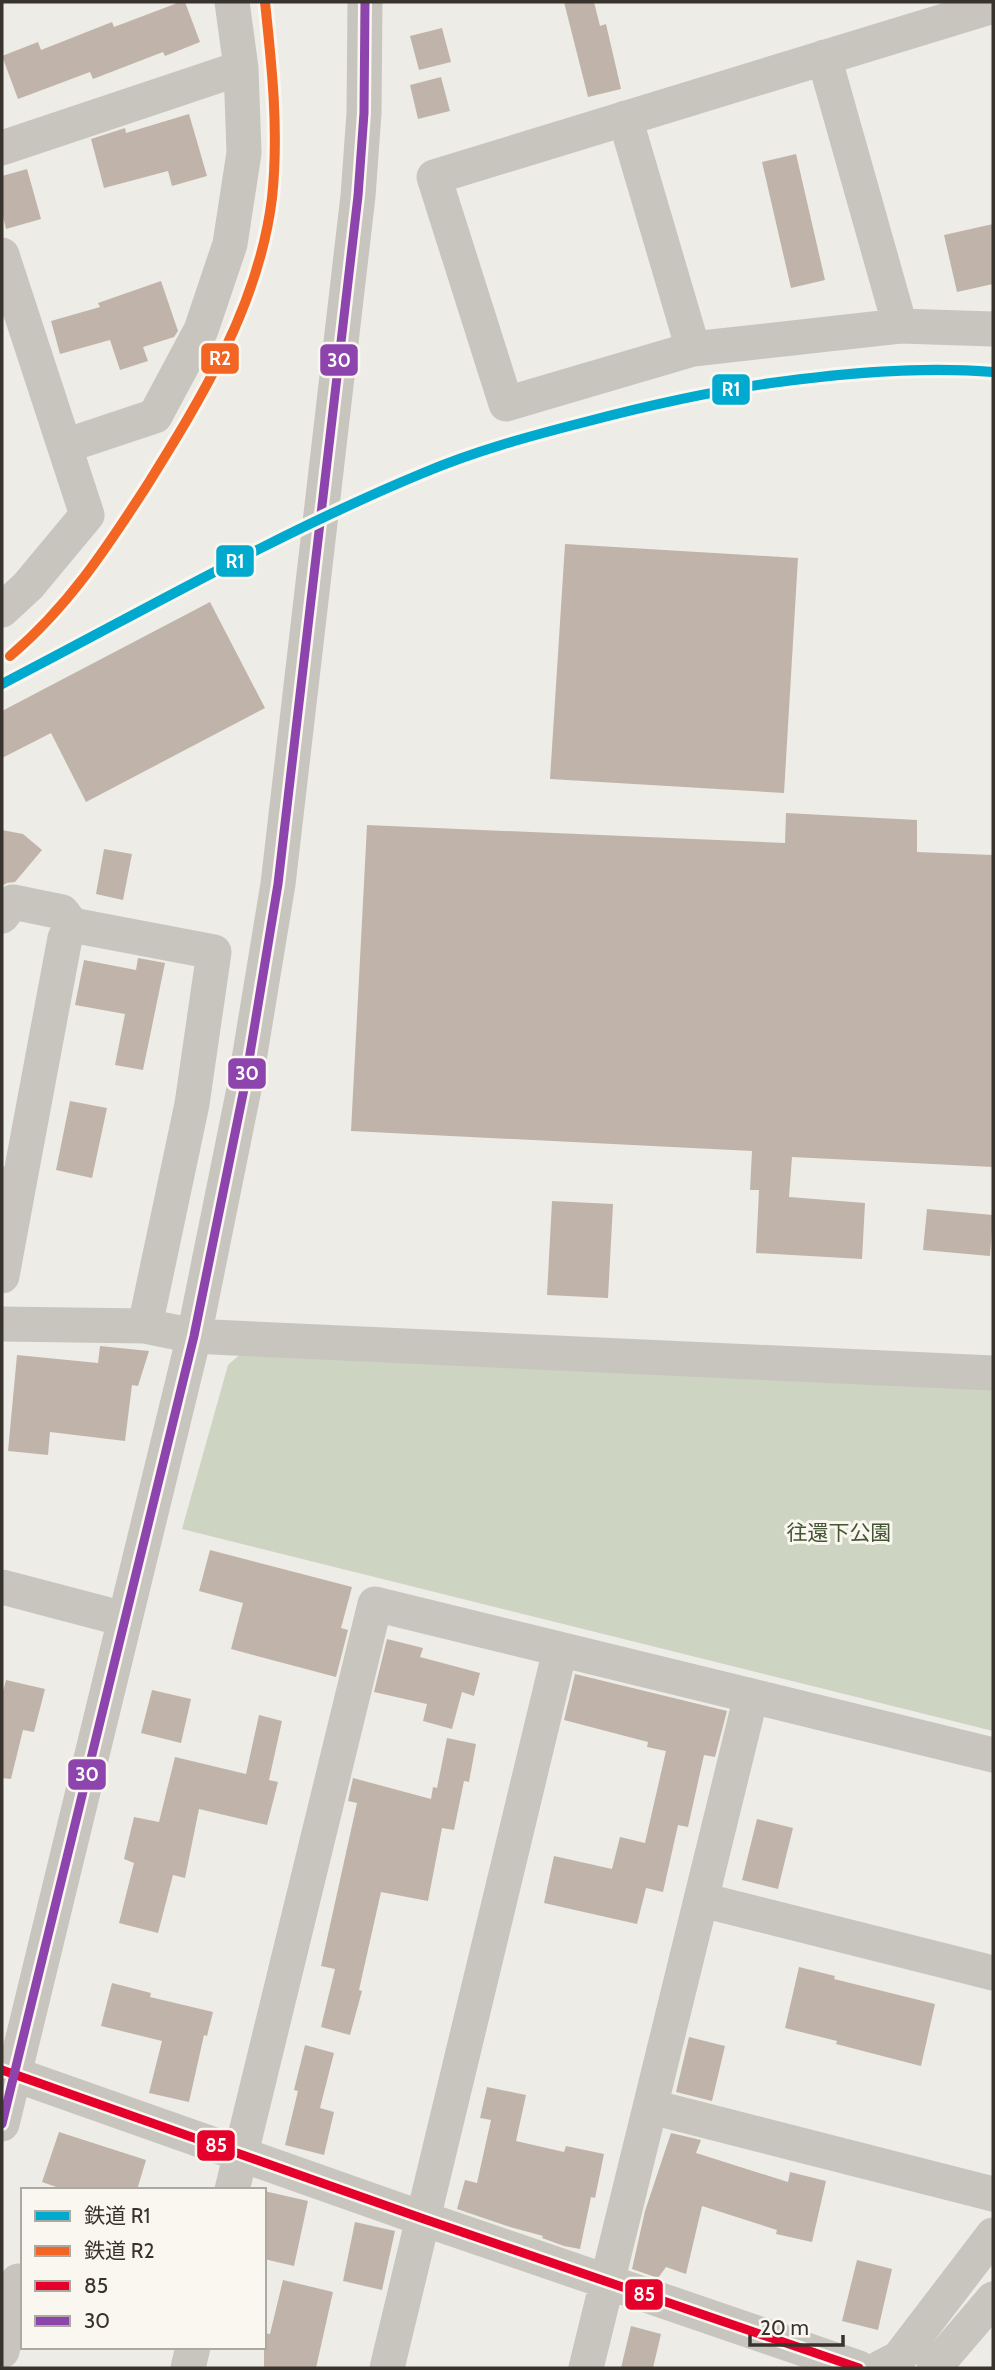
<svg xmlns="http://www.w3.org/2000/svg" width="995" height="2370" font-family="Cabin,'Noto Sans JP',sans-serif">
<style>
.green{fill:#cdd4c2}
.building{fill:#c0b4aa}
.lines{fill:none;stroke-linecap:round;stroke-linejoin:round}
.minor{stroke:#c8c5bf;stroke-width:35}
.bus-1-casing{stroke:#f9f7ef;stroke-width:14}
.bus-2-casing{stroke:#f9f7ef;stroke-width:14}
.bus-1{stroke:#e4002b;stroke-width:9}
.bus-2{stroke:#8e44ad;stroke-width:9}
.rail-1-casing{stroke:#f9f7ef;stroke-width:16}
.rail-2-casing{stroke:#f9f7ef;stroke-width:16}
.rail-1{stroke:#00a9ce;stroke-width:10}
.rail-2{stroke:#f26522;stroke-width:10}
.labels{text-anchor:middle;stroke-width:6;stroke-linejoin:round;paint-order:stroke}
.park-label{font-size:21px;fill:#435533;stroke:#f9f7ef}
.line-badge{stroke:#f9f7ef;stroke-width:2.5}
.badge-label{font-size:19px;text-anchor:middle;font-weight:bold;fill:#fff}
</style>
<rect width="100%" height="100%" fill="#eeece6"/>
<path class="green" d="M 245,1350 L 993,1386 L 993,1731 L 182,1529 L 228,1365 Z"/>
<path class="building" d="M 180,2 L 185,2 L 200,42 L 165,56 L 163,52 L 93,79 L 90,72 L 18,99 L 2,56 L 38,42 L 41,50 L 112,22 L 114,27 Z
M 564,2 L 594,2 L 600,26 L 606,24 L 621,89 L 588,97 Z
M 442,28 L 451,62 L 419,70 L 410,36 Z
M 441,77 L 450,111 L 418,119 L 410,85 Z
M 189,114 L 207,176 L 172,186 L 168,171 L 104,188 L 91,139 L 125,128 L 126,133 Z
M 796,154 L 825,280 L 791,288 L 762,162 Z
M 27,169 L 41,219 L 6,229 L 2,212 L 2,176 Z
M 993,224 L 993,284 L 957,292 L 944,235 Z
M 161,281 L 178,331 L 174,337 L 143,347 L 148,361 L 120,370 L 110,340 L 60,354 L 51,321 L 100,307 L 98,303 Z
M 565,544 L 798,558 L 784,793 L 550,779 Z
M 210,602 L 265,708 L 86,802 L 51,733 L 2,758 L 2,711 Z
M 786,813 L 917,820 L 917,852 L 993,855 L 993,1167 L 792,1157 L 789,1197 L 865,1203 L 862,1259 L 756,1253 L 759,1190 L 750,1190 L 752,1151 L 351,1131 L 367,825 L 785,843 Z
M 2,830 L 23,834 L 42,850 L 15,882 L 7,883 L 2,886 Z
M 104,849 L 132,854 L 123,900 L 96,894 Z
M 138,958 L 165,963 L 143,1070 L 115,1065 L 125,1014 L 75,1005 L 84,960 L 136,970 Z
M 70,1101 L 107,1108 L 92,1178 L 56,1170 Z
M 552,1201 L 613,1204 L 608,1298 L 547,1295 Z
M 927,1209 L 993,1215 L 990,1256 L 923,1250 Z
M 100,1346 L 149,1351 L 138,1386 L 132,1385 L 125,1441 L 50,1432 L 48,1455 L 8,1451 L 17,1355 L 98,1363 Z
M 210,1550 L 352,1587 L 341,1628 L 348,1630 L 336,1677 L 231,1649 L 243,1603 L 199,1591 Z
M 387,1639 L 423,1648 L 420,1657 L 480,1673 L 474,1696 L 462,1692 L 452,1729 L 423,1721 L 427,1704 L 374,1692 Z
M 575,1674 L 727,1711 L 715,1757 L 704,1755 L 688,1827 L 678,1825 L 663,1892 L 646,1888 L 637,1924 L 544,1903 L 554,1856 L 612,1869 L 620,1837 L 645,1843 L 666,1751 L 647,1747 L 648,1742 L 564,1720 Z
M 6,1680 L 45,1689 L 34,1732 L 23,1730 L 11,1779 L 2,1778 L 2,1695 Z
M 152,1690 L 191,1699 L 181,1743 L 141,1733 Z
M 259,1715 L 282,1721 L 269,1780 L 278,1782 L 267,1825 L 199,1809 L 185,1878 L 173,1875 L 158,1933 L 119,1923 L 134,1863 L 124,1859 L 134,1817 L 159,1822 L 175,1757 L 246,1774 Z
M 447,1738 L 476,1744 L 469,1782 L 464,1781 L 454,1830 L 442,1828 L 428,1901 L 381,1892 L 359,1990 L 362,1991 L 350,2035 L 321,2027 L 335,1969 L 321,1966 L 357,1803 L 348,1801 L 353,1778 L 431,1799 L 433,1787 L 437,1788 Z
M 757,1819 L 793,1828 L 778,1889 L 742,1880 Z
M 799,1967 L 835,1976 L 834,1979 L 935,2004 L 921,2066 L 836,2044 L 837,2041 L 785,2028 Z
M 112,1983 L 151,1993 L 150,1997 L 213,2012 L 207,2036 L 204,2035 L 189,2102 L 149,2093 L 162,2041 L 101,2026 Z
M 689,2037 L 725,2046 L 712,2101 L 676,2092 Z
M 305,2045 L 334,2053 L 320,2108 L 334,2112 L 324,2155 L 285,2145 L 298,2091 L 294,2090 Z
M 487,2087 L 526,2095 L 516,2141 L 564,2152 L 566,2146 L 604,2154 L 595,2198 L 591,2197 L 580,2249 L 564,2246 L 542,2238 L 543,2236 L 510,2227 L 457,2209 L 465,2180 L 477,2183 L 491,2120 L 480,2118 Z
M 59,2132 L 146,2160 L 137,2190 L 65,2190 L 42,2182 Z
M 671,2133 L 701,2140 L 696,2153 L 788,2182 L 790,2172 L 826,2181 L 812,2242 L 776,2234 L 777,2230 L 702,2206 L 686,2274 L 666,2267 L 658,2278 L 632,2269 L 645,2211 Z
M 264,2191 L 308,2201 L 294,2266 L 264,2259 Z
M 355,2222 L 395,2231 L 382,2290 L 343,2281 Z
M 857,2260 L 892,2269 L 878,2330 L 842,2321 Z
M 283,2280 L 333,2292 L 316,2368 L 264,2368 L 264,2333 L 270,2334 Z
M 631,2326 L 661,2334 L 653,2368 L 621,2368 Z"/>
<g class="lines">
<path class="minor" d="M 993,6 L 434,177 L 506,404 L 693,349 L 900,326 L 993,329
M 824,57 L 900,326
M 625,118 L 693,349
M 2,148 L 241,68
M 2,255 L 87,515 L 28,586 L 2,610
M 65,446 L 155,416 L 201,330 L 230,244 L 244,153 L 241,68 L 232,2
M 2,916 L 13,902 L 62,912 L 72,925
M 2,1184 L 19,1184 L 2,1276
M 19,1184 L 65,938 L 72,925 L 214,952 L 192,1104 L 145,1326
M 2,1324 L 145,1326 L 194,1336 L 233,1338 L 993,1373
M 2,1587 L 124,1619
M 702,1900 L 993,1973
M 2,2070 L 424,2219 L 859,2368
M 652,2107 L 993,2194
M 2,2124 L 194,1336 L 245,1084 L 278,884 L 358,196 L 364,113 L 365,2
M 232,2190 L 375,1604 L 993,1755
M 2,2351 L 18,2281 L 23,2282
M 188,2368 L 193,2347
M 387,2368 L 560,1650
M 586,2368 L 751,1696
M 880,2368 L 899,2358 L 993,2235
M 934,2368 L 993,2299"/>
<g class="bus-1-casing">
<path id="bus-1" d="M 2,2070 L 424,2219 L 859,2368"/>
</g>
<g class="bus-2-casing">
<path id="bus-2" d="M 2,2124 L 194,1336 L 245,1084 L 278,884 L 358,196 L 364,113 L 365,2"/>
</g>
<use href="#bus-1" class="bus-1"/>
<use href="#bus-2" class="bus-2"/>
<g class="rail-1-casing">
<path id="rail-1" d="M 2,684 C 141,612 278,533 423,473 C 475,451 530,436 585,422 C 646,406 708,392 771,383 C 844,373 920,366 993,372"/>
</g>
<g class="rail-2-casing">
<path id="rail-2" d="M 10,656 C 67,608 106,549 146,487 C 202,397 259,305 272,198 C 279,132 272,67 265,2"/>
</g>
<use href="#rail-1" class="rail-1"/>
<use href="#rail-2" class="rail-2"/>
</g>
<g class="labels">
<g class="park-label">
<text x="839" y="1540">往還下公園</text>
</g>
</g>
<g class="line-badge">
<rect x="200" y="342" width="40" height="33" rx="7" fill="#f26522"/>
<rect x="319" y="343" width="40" height="34" rx="7" fill="#8e44ad"/>
<rect x="711" y="373" width="40" height="33" rx="7" fill="#00a9ce"/>
<rect x="215" y="544" width="40" height="34" rx="7" fill="#00a9ce"/>
<rect x="227" y="1057" width="40" height="33" rx="7" fill="#8e44ad"/>
<rect x="67" y="1758" width="40" height="33" rx="7" fill="#8e44ad"/>
<rect x="196" y="2129" width="40" height="33" rx="7" fill="#e4002b"/>
<rect x="624" y="2278" width="40" height="33" rx="7" fill="#e4002b"/>
</g>
<g class="badge-label">
<text x="220" y="365">R2</text>
<text x="339" y="367">30</text>
<text x="731" y="396">R1</text>
<text x="235" y="568">R1</text>
<text x="247" y="1080">30</text>
<text x="87" y="1781">30</text>
<text x="216" y="2152">85</text>
<text x="644" y="2301">85</text>
</g>
<rect width="995" height="2370" fill="none" stroke="#39332d" stroke-width="7"/>
<rect x="21" y="2188" width="245" height="161" fill="#f9f7ef" stroke="#aca9a1" stroke-width="2"/>
<rect x="35" y="2211" width="35" height="10" fill="#00a9ce" stroke="#aca9a1" stroke-width="2"/>
<text x="84" y="2223" font-size="21" fill="#39332d">鉄道 R1</text>
<rect x="35" y="2246" width="35" height="10" fill="#f26522" stroke="#aca9a1" stroke-width="2"/>
<text x="84" y="2258" font-size="21" fill="#39332d">鉄道 R2</text>
<rect x="35" y="2281" width="35" height="10" fill="#e4002b" stroke="#aca9a1" stroke-width="2"/>
<text x="84" y="2293" font-size="21" fill="#39332d">85</text>
<rect x="35" y="2316" width="35" height="10" fill="#8e44ad" stroke="#aca9a1" stroke-width="2"/>
<text x="84" y="2328" font-size="21" fill="#39332d">30</text>
<path d="M750 2335v10h93v-10" fill="none" stroke="#39332d" stroke-width="3.5"/>
<text x="760" y="2335" font-size="21" fill="#39332d" stroke="#f9f7ef" stroke-width="5" paint-order="stroke">20 m</text>
</svg>
